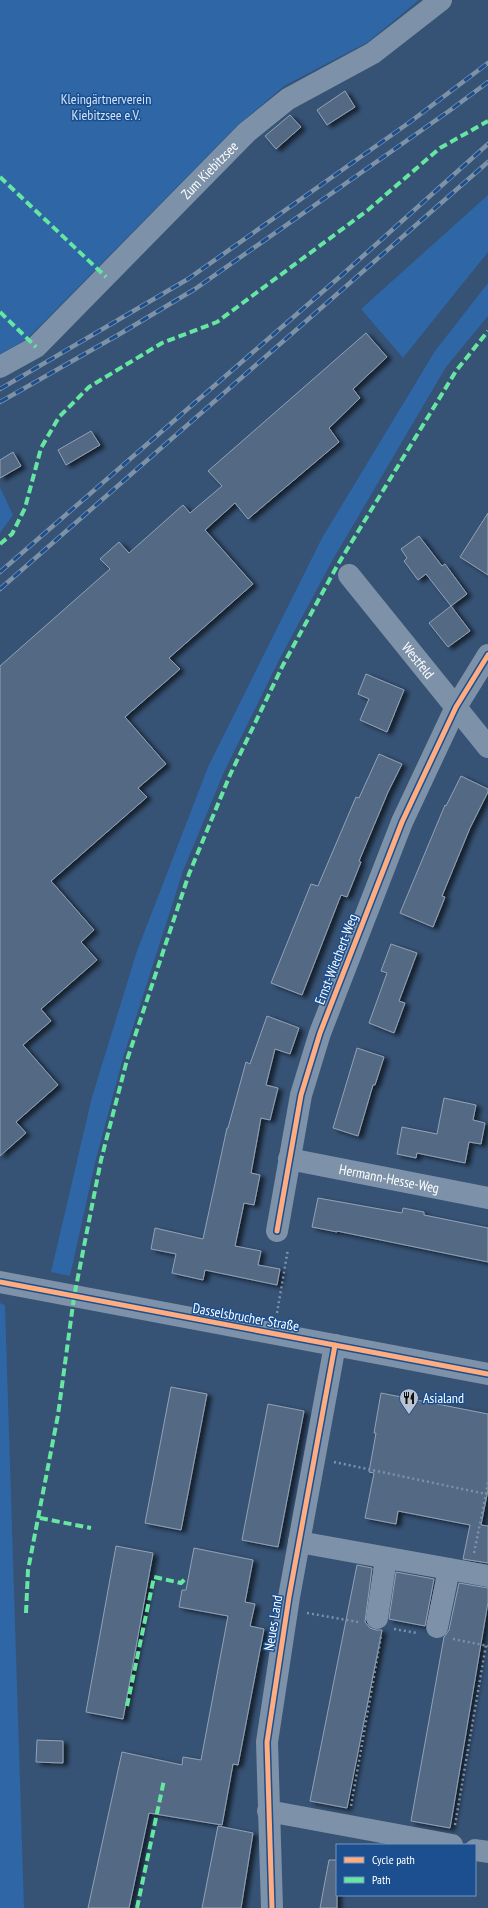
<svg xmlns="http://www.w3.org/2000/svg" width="488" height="1908" font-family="'PT Sans Narrow',sans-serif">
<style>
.green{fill:#2f66a5}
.building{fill:#526984;stroke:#92a2b6;filter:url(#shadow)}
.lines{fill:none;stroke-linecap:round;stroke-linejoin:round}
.path{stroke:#7d92a8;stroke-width:2.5;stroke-dasharray:2 3;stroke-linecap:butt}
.minor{stroke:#7d92a8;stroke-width:22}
.rail-casing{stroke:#7e92a7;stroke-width:4.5}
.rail{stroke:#1b4f8f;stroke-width:3;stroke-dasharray:9;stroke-linecap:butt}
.quiet{stroke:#66e7a1;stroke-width:4;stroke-dasharray:8 4;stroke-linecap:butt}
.cycleway-casing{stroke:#1b4f8f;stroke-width:8}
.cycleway{stroke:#ffac80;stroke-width:5}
.labels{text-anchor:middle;stroke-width:3;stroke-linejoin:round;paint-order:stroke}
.park-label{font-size:14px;fill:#cfe3fa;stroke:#1b4f8f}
.street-label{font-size:14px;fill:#fff;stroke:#1b4f8f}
.poi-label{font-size:14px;fill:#fff;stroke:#1b4f8f;text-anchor:start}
</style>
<defs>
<filter id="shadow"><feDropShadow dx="4.5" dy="2.5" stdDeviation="2" flood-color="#0009"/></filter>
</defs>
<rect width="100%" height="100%" fill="#365274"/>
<path class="green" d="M 0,0 L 419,0 L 368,42 L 284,86 L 238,125 L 27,339 L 0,354 Z
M 488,195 L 488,252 L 403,358 L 361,309 Z
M 488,283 L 488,316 L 446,367 L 332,561 L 278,662 L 224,772 L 183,871 L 123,1058 L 96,1159 L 70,1276 L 51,1272 L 92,1097 L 137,951 L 208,767 L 322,538 L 435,351 Z
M 0,487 L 13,515 L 0,533 Z
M 0,1303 L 5,1305 L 24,1908 L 0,1908 Z"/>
<path class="building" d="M 345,91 L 355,107 L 327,125 L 317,110 Z
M 290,115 L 301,127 L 276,149 L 265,136 Z
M 366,333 L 387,357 L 353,389 L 360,398 L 329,428 L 339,442 L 248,519 L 235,503 L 205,530 L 253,584 L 169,658 L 180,669 L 125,717 L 166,764 L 138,788 L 147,797 L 51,881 L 94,930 L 81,942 L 97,960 L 41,1009 L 51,1021 L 23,1045 L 58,1085 L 16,1122 L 26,1133 L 0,1156 L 0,666 L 110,569 L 100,559 L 119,542 L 129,553 L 183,505 L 190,513 L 222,486 L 208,471 Z
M 91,431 L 100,445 L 66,465 L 58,450 Z
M 13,452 L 21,466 L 0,478 L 0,460 Z
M 488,513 L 488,575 L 460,557 Z
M 419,536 L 442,566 L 445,564 L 467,594 L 451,606 L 426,574 L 418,580 L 404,561 L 407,558 L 401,549 Z
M 451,606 L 470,631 L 448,647 L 429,623 Z
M 366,674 L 404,690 L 387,732 L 360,720 L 369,699 L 358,694 Z
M 379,754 L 402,764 L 388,792 L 359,861 L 361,862 L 347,897 L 341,895 L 302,995 L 271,983 L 311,884 L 318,886 L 356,797 L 359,798 Z
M 461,776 L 488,789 L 488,792 L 470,828 L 442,896 L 445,897 L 433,927 L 400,913 L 445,805 L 446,806 Z
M 391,944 L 417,953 L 399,1001 L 405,1003 L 394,1033 L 369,1023 L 387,973 L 381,971 Z
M 267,1016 L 299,1028 L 290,1054 L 275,1049 L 266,1085 L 278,1088 L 270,1120 L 261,1118 L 251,1173 L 260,1175 L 254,1205 L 244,1203 L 235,1246 L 261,1251 L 258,1265 L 280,1269 L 277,1285 L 205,1270 L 203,1280 L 172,1273 L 176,1254 L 151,1249 L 155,1228 L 203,1239 L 227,1128 L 228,1128 L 246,1062 L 250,1064 Z
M 357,1048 L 384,1057 L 375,1085 L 373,1085 L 358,1136 L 333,1128 Z
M 444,1098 L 476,1105 L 473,1120 L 485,1123 L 481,1144 L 469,1142 L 465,1163 L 417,1153 L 416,1158 L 397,1154 L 402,1127 L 437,1134 Z
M 318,1198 L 402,1213 L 403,1208 L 424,1212 L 424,1215 L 488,1228 L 488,1262 L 337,1231 L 337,1232 L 312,1227 Z
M 171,1387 L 207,1394 L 181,1530 L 145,1523 Z
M 381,1393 L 488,1414 L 488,1490 L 481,1525 L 488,1526 L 488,1563 L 463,1559 L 470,1525 L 398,1511 L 396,1524 L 365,1518 L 374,1473 L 369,1472 L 376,1433 L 374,1433 Z
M 268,1404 L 304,1411 L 278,1547 L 242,1540 Z
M 116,1546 L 153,1553 L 123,1719 L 86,1712 Z
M 194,1548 L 253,1560 L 245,1602 L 255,1604 L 250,1626 L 264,1629 L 238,1765 L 233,1764 L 222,1825 L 149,1813 L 129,1908 L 88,1908 L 122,1752 L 182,1765 L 183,1757 L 201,1760 L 228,1616 L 179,1607 L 182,1590 L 186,1590 Z
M 357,1565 L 372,1568 L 365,1622 L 370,1628 L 376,1630 L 382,1630 L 347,1808 L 310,1801 Z
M 396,1572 L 434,1579 L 425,1626 L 389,1619 Z
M 459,1583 L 488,1588 L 488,1602 L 450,1828 L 411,1821 L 444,1637 L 449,1630 Z
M 37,1740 L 63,1741 L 63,1763 L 36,1762 Z
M 218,1826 L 253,1833 L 241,1908 L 202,1908 Z
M 329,1860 L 337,1860 L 337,1908 L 320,1908 Z"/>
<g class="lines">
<path class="path" d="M 277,1313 L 288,1249
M 334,1462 L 486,1494 L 488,1481
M 474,1553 L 486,1494
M 307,1613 L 358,1622
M 394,1629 L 417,1633
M 453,1639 L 488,1646
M 351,1806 L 381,1637
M 455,1825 L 486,1645"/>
<g class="minor">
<path id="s1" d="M 0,367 L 36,347 L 247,132 L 288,99 L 373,53 L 441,0"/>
<path id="s2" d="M 349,575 L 488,747"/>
<path id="s3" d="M 289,1159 L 488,1198"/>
<path d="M 277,1231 L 301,1095 L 320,1033 L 402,822 L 456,707 L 488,655"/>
<path d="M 0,1282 L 488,1374"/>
<path d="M 299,1542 L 488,1576"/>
<path d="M 377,1618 L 386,1558"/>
<path d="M 437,1627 L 449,1569"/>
<path d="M 268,1811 L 452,1845"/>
<path d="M 475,1850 L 488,1852"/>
<path d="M 272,1908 L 267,1742 L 289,1597 L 335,1345"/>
</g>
<g class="rail-casing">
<path id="rail" d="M 0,389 L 188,279 L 410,122 L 488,63
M 0,402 L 118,335 L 195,289 L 449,111 L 488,82
M 0,572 L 343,274 L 488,144
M 0,589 L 488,162"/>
</g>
<use href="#rail" class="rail"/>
<path class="quiet" d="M 0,177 L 106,277
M 0,312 L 36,347
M 0,544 L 12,534 L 25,508 L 41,448 L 59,417 L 89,387 L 162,343 L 217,322 L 368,210 L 440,148 L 488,121
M 40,1518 L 91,1528
M 26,1613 L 28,1570 L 58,1415 L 74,1297 L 101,1160 L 127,1060 L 189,874 L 230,775 L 283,665 L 337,566 L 456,371 L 488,331
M 127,1706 L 154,1577 L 181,1583 L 185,1579
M 137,1908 L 164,1780"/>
<g class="cycleway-casing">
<path id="cycleway" d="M 277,1231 L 301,1095 L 320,1033 L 402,822 L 456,707 L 488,655
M 0,1282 L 488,1374
M 272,1908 L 267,1742 L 289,1597 L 335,1345"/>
</g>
<use href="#cycleway" class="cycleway"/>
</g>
<defs>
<g id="restaurant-pin" transform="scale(1)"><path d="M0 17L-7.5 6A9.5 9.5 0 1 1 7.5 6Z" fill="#b9c2ce" stroke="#1b4f8f"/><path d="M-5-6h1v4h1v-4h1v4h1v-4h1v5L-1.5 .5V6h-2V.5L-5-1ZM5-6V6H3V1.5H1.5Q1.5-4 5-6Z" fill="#111"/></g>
</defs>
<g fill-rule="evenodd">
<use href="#restaurant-pin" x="409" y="1398"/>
</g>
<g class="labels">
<g class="park-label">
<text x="106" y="104">Kleingärtnerverein<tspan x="106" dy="16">Kiebitzsee e.V.</tspan></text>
</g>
<g class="street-label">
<text dy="5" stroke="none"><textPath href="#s1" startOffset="289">Zum Kiebitzsee</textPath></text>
<text dy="5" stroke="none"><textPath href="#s2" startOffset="110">Westfeld</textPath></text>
<text transform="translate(336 959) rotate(-69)" y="5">Ernst-Wiechert-Weg</text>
<text dy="5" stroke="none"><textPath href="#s3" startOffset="102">Hermann-Hesse-Weg</textPath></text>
<text transform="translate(246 1317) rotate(10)" y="5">Dasselsbrucher Straße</text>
<text transform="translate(273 1623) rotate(-81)" y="5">Neues Land</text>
</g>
<g class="poi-label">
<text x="423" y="1403">Asialand</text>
</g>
</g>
<rect x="336" y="1844" width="140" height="52" fill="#1b4f8f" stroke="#7695bc"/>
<rect x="344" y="1857" width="20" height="6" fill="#ffac80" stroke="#7695bc"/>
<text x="372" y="1864" font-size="12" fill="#ffffff">Cycle path</text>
<rect x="344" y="1877" width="20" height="6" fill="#66e7a1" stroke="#7695bc"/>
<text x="372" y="1884" font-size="12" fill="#ffffff">Path</text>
</svg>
